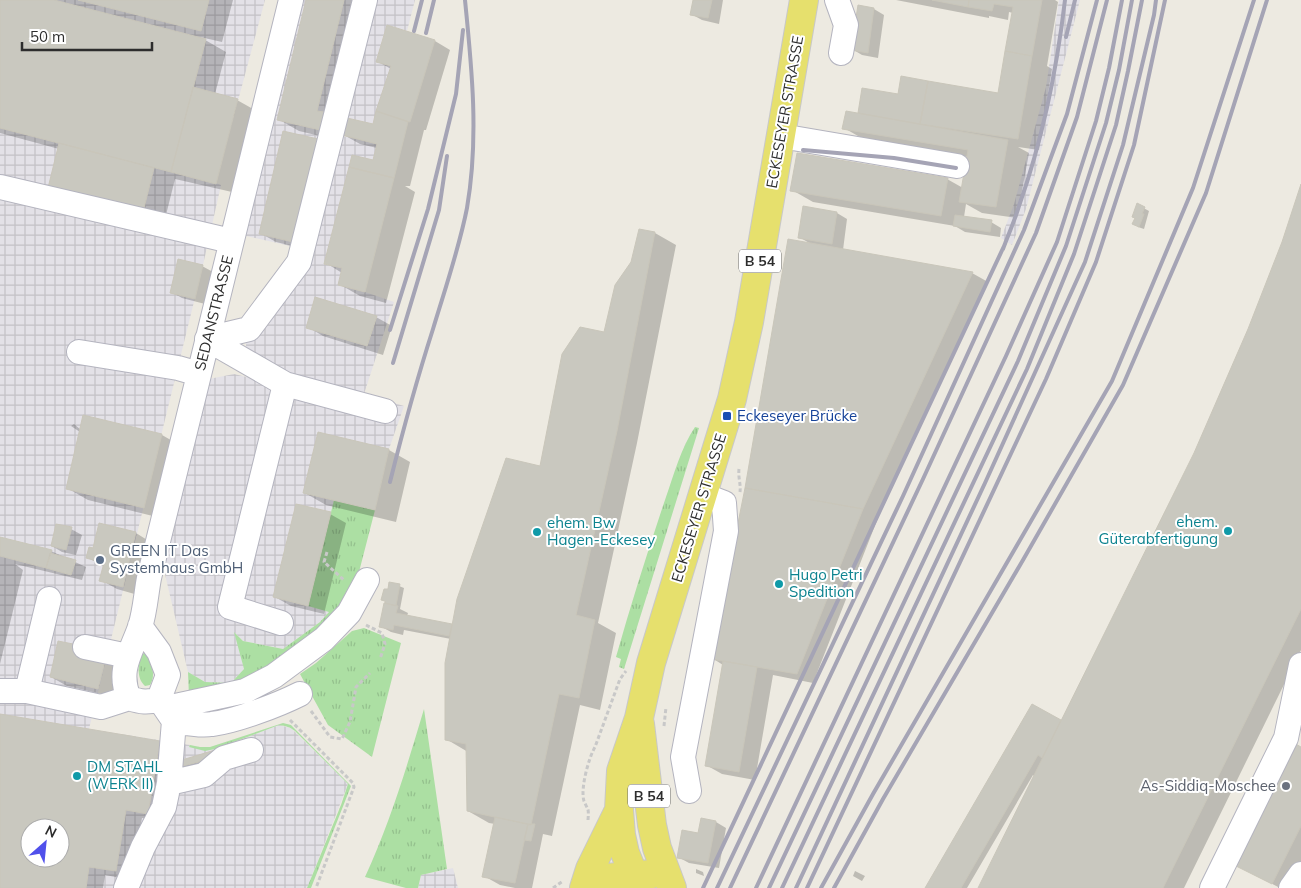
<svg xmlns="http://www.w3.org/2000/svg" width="1301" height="888" font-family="Mulish,sans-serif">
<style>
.industrial{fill:url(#industrial-grid);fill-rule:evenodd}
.grass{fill:url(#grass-tufts)}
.shadow{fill:#0003;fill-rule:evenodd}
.building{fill:#c9c8bf;stroke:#c9c6ba;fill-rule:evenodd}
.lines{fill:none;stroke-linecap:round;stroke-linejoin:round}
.minor-casing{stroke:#b4b4bf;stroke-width:26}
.major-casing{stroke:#c8c8c8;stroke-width:30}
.path{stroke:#c8c8c8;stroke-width:3;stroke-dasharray:4 2.5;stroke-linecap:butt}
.minor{stroke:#fff;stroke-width:24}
.major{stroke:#e6e06d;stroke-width:28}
.rail{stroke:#a5a4b5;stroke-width:4}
.transit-dot{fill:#1a4fb4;stroke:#fff;stroke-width:2}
.culture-dot{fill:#0f9aa8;stroke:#fff;stroke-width:2}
.service-dot{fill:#5c6f8a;stroke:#fff;stroke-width:2}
.worship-dot{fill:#6b7280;stroke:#fff;stroke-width:2}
.labels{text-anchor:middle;stroke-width:4;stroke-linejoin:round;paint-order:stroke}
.shield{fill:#fff;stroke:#6c6c6c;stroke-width:1}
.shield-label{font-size:14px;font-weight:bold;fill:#2d2d2d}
.street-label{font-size:15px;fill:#2d2d2d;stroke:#fff}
.transit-label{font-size:15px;fill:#164399;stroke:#fff;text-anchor:start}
.culture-label{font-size:15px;fill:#0d838f;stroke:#fff;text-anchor:start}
.service-label{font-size:15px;fill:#4e5e75;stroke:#fff;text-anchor:start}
.worship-label{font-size:15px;fill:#5b616d;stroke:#fff;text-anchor:end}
</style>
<defs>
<pattern id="industrial-grid" width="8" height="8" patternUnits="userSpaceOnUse" patternTransform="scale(1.25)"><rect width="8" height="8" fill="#e3e1e7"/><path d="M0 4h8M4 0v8" fill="none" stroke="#c3c1c6"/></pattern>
<pattern id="grass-tufts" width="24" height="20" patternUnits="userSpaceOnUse" patternTransform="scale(1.25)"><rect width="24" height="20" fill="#acdfa3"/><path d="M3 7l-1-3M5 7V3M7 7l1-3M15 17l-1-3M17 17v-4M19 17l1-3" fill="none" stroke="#94c08d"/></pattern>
</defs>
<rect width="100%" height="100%" fill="#edeae1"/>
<path class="industrial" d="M 0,0 L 265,0 L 216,183 L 221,185 L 203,265 L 89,729 L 190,745 L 189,747 L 215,749 L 279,725 L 291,728 L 348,784 L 307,888 L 0,888 ZM 30,828 L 60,828 L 60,858 L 30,858 Z
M 301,0 L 415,0 L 407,31 L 387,25 L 376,61 L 391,66 L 373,124 L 347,118 L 343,136 L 377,144 L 373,160 L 324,264 L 342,268 L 338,285 L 365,292 L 394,302 L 364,394 L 404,406 L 389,449 L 375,510 L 334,500 L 308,606 L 330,611 L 320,622 L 283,649 L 243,641 L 235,633 L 244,669 L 231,683 L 205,682 L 188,672 L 164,570 L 160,568 L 209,379 L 234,374 L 263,381 L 281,368 L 250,352 L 246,347 L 246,341 L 295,247 L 242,235 Z
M 1059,0 L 1080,0 L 1026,209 L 1012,245 L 1001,238 L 1014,204 L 1046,87 Z
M 453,868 L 458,888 L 418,888 L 421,875 Z"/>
<path class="grass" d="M 695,427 L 699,428 L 624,669 L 619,667 L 621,659 L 616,657 C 631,604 648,550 666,497 C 674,474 681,448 695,427 Z
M 334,500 L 375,510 L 359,572 L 346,605 L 269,673 L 189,697 L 188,672 L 205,682 L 231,683 L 244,669 L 234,632 L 243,641 L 283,649 L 320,622 L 329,612 L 308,606 Z
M 364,628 L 401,643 L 372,757 L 328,725 L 300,674 L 316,663 L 352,631 Z
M 145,653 L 148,654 C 152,664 156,676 150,685 L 145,686 C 136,678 138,664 142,654 Z
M 424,709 L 447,869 L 421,875 L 418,888 L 406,888 L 365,877 C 390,823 407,766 424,709 Z
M 283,723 L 291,725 L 351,786 L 311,888 L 307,888 L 341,805 L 348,784 L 295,731 C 290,727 286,726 279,725 L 215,749 L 205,751 L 189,747 L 190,745 L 200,747 L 210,747 Z"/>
<path class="shadow" d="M 0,0 L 233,0 L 222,42 L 200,37 L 226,52 L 215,94 L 237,100 L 253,109 L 232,192 L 175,179 L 164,223 L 59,149 L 0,133 Z
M 307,0 L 368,0 L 338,122 L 374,126 L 391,69 L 377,61 L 435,41 L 450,50 L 426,130 L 424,130 L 410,186 L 405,186 L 415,192 L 386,303 L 360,296 L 339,284 L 342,273 L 326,263 L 373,162 L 377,148 L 360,144 L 342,134 L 341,141 L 299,131 L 278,119 Z
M 694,0 L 723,0 L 719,24 L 702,20 L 691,14 Z
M 896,0 L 1055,0 L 1058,2 L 1047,66 L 1052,69 L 1039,150 L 1018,147 L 1029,153 L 1017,218 L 982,213 L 966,204 L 964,217 L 991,222 L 1001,228 L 1000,237 L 965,232 L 955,226 L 813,202 L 792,190 L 947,179 L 963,188 L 968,157 L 865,140 L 844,128 L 859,114 L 863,90 L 899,96 L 999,94 L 1013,13 L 1009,12 L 1008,20 L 989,16 L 989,18 Z
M 874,9 L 884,15 L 878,58 L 862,55 L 852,49 Z
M 284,133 L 309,250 L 276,242 L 260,233 Z
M 1301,189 L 1301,650 L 1184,888 L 979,888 L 1034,776 L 1033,775 L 967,888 L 927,888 L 1032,706 L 1061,722 L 1195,453 L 1249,329 L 1283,242 Z
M 1138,205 L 1149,211 L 1144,229 L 1138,227 L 1136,218 Z
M 804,208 L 837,213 L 847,219 L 843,250 L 972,273 L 988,282 L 878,518 L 813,683 L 773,675 L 755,780 L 722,774 L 706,765 L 723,665 L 712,658 L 811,244 L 799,237 Z
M 655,233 L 676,245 L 637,443 L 598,623 L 616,633 L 600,710 L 580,705 L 552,836 L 543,834 L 532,888 L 515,888 L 500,885 L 484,876 L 495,824 L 489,823 L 468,811 L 468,752 L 446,739 L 451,639 L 404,630 L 403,635 L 391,632 L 380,626 L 389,591 L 399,586 L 404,588 L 400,609 L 408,613 L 407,616 L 453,626 L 541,467 L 605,333 Z
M 202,266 L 213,272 L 205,304 L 182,298 L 171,292 Z
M 376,317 L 392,326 L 383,355 L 323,336 L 308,327 Z
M 84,416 L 162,435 L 183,447 L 165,519 L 88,500 L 67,488 L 80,432 L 71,426 L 74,424 L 81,430 Z
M 319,433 L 389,450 L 410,462 L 396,522 L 326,505 L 305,493 Z
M 330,514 L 346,523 L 324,614 L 291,606 L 275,597 Z
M 100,524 L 136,533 L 152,543 L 138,595 L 117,589 L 101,580 L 104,567 L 87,557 L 94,550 Z
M 71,529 L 82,535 L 76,555 L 62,552 L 52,546 Z
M 0,539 L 51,551 L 86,567 L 82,580 L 15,564 L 23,570 L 0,664 Z
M 97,656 L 121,667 L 114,697 L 67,686 L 51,677 Z
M 0,715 L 160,742 L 175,751 L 163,822 L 142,818 L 131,880 L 105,875 L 103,888 L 0,888 ZM 30,828 L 60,828 L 60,858 L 30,858 Z
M 1301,748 L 1301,879 L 1280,888 L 1255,875 Z
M 220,754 L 190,768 L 185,766 L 184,761 Z
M 716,822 L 726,828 L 719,868 L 689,863 L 678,857 L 699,834 Z
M 696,869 L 703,872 L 704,876 L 696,873 Z
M 855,871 L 865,876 L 862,881 L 853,876 Z"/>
<path class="building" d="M 0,0 L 54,0 L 206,39 L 171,172 L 0,128 Z
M 78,0 L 209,0 L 201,31 Z
M 306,0 L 344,0 L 317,111 L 324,112 L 320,130 L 277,120 Z
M 693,0 L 712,0 L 708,18 L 690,15 Z
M 932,0 L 969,0 L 968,7 Z
M 969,0 L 1042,0 L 1032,56 L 1005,51 L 1013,7 L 994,4 L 992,11 L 968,7 Z
M 858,5 L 874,8 L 868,53 L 851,50 Z
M 387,25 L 435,40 L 410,122 L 376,111 L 391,66 L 376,62 Z
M 1005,51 L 1032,56 L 1018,139 L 920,124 L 928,81 L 998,93 Z
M 901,76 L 928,81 L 920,124 L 858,113 L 862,88 L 898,94 Z
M 193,87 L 238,99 L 216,184 L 171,172 Z
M 376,111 L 408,122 L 394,178 L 349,167 L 352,155 L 373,160 L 377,144 L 342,135 L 347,118 L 373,124 Z
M 846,111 L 1008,140 L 996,207 L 959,202 L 968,150 L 842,129 Z
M 283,131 L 318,139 L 293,242 L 259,234 Z
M 59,143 L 154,168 L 143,212 L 48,188 Z
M 797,153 L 948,178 L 941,216 L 790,191 Z
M 349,167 L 394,178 L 365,292 L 338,285 L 342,268 L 324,264 Z
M 1301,184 L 1301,609 L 1163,888 L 978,888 L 1194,453 L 1248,329 L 1282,242 Z
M 1137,203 L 1145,207 L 1142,214 L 1144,214 L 1139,227 L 1132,224 L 1135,218 L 1132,217 Z
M 803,206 L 837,212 L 832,244 L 798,238 Z
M 955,215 L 992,220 L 990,232 L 953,226 Z
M 639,229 L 655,232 L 617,431 L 576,615 L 595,620 L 579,698 L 559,694 L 531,825 L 467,811 L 466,744 L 445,740 L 445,663 L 457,599 L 506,458 L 540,466 L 562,354 L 580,327 L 604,332 L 615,285 L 631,262 Z
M 788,239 L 973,272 L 863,509 L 745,488 Z
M 178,259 L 203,265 L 195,299 L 170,293 Z
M 315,297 L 377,316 L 367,346 L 306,328 Z
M 83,415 L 162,434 L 144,508 L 66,489 Z
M 318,432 L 389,449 L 375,510 L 303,493 Z
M 745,488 L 863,509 L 797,674 L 711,659 Z
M 296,504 L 331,512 L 308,606 L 273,597 Z
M 99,523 L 136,532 L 123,587 L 99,581 L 104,563 L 86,558 L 89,547 L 93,548 Z
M 56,524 L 72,527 L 66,550 L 51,546 Z
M 0,537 L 52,550 L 46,568 L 0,556 Z
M 50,553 L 76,560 L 71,575 L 46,568 Z
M 389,582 L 400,584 L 396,606 L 385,603 L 385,601 L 381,600 L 384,589 L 388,589 Z
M 384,603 L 398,606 L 396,613 L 452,624 L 449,636 L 394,625 L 393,630 L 379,627 Z
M 58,641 L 83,646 L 106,657 L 98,689 L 50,677 Z
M 723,661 L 757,667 L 739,772 L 705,766 Z
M 1032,704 L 1061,720 L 1042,758 L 1038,755 L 961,888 L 925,888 Z
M 0,714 L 160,741 L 148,814 L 126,810 L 116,871 L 89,867 L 86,888 L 0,888 ZM 30,828 L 60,828 L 60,858 L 30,858 Z
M 1294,743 L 1301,747 L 1301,826 L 1272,884 L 1232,864 Z
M 215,750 L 217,757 L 184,766 L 182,760 Z
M 495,817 L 528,824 L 515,883 L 482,877 Z
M 701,818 L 716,821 L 708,863 L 677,858 L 682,830 L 698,833 Z
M 528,824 L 535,824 L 531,841 L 524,840 Z"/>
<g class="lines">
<g class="minor-casing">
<path id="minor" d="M 837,0 L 846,25 L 841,53
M 781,136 L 957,166
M 0,187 L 231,241
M 207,339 L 249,329 L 299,262 L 365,0
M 207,339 L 285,384 L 230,607 L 281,623
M 79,352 L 178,368 L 199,374
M 285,384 L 385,411
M 140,626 L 159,652 L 168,675 L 159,699 C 148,703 141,702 129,698 C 117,670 131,653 140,627 C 145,612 146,594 149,578 L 291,0
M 85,647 L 128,656
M 0,691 L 27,691 L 101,707 L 129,698
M 27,691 L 49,599
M 166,708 L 245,691 L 274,676 L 324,639 L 349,613 L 367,580
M 174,721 C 186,723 199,726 212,724 C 236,721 278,705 300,694
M 169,783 L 204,775 L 224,758 L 251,750
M 689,791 L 683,757 L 726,531 L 724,503 L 703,495
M 126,888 L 143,847 L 164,807 L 169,783 L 174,721 L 159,699
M 1212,888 L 1286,738 L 1301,665
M 1291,888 L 1301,874"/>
</g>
<g class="major-casing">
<path id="major" d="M 640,724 L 652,825 L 657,848 L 672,888
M 584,888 L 590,869 L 619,810
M 593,888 L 606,878 L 652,874
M 639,888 L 625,853 L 621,835 L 619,810 L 621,771 L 639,718 L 651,663 L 732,399 L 749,322 L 804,0"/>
</g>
<path class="path" d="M 739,469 C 738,478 741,484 740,492
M 327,552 L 324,562 L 345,581
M 366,625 L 382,633 L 385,644 L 380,659
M 311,711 L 330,737 L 342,739 L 350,722 L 356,687 L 370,673
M 290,720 L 353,783 L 354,787 L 316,888
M 664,726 L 666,707
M 588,820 C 589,807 588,811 584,801 C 580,789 589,757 595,747 L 620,679 L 626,671
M 553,888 L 563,881"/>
<use href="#minor" class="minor"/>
<use href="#major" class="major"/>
<path class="rail" d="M 414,31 L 422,0
M 426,33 L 434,0
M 1066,37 L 1075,0
M 803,150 L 894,158 L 956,168
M 1003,249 C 1008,235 1015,220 1019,206 C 1042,141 1057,68 1065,0
M 390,330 L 428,209 L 456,94 L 463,30
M 393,363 L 439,210 L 447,156
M 390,482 C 403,430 417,379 433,329 C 445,289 459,249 467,208 C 479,139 472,69 465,0
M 703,888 L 1005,244
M 717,888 L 903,496 L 1024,230 L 1067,114 L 1097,0
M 730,888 L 923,479 L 1036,233 L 1077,117 L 1107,0
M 756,888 L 1006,356 L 1057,242 L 1096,121 L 1109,68 L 1122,0
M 769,888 L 1018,361 L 1066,246 L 1106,123 L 1119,70 L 1132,0
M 782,888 L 1027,369 L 1074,254 L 1116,125 L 1128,71 L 1142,0
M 796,888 L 985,483 L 1085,262 L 1123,145 L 1154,15 L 1156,0
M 807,888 L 1046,379 L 1096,262 L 1134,145 L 1165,0
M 821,888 L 873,794 L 1112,381 L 1193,188 L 1254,0
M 834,888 L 883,799 L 1023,560 L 1123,385 L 1206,193 L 1267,0"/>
</g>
<rect class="transit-dot" x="722" y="411" width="10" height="10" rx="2.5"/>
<g class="culture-dot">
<circle cx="1228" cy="531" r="5"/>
<circle cx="537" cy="532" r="5"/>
<circle cx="779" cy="584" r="5"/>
<circle cx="77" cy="776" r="5"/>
</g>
<circle class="service-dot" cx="100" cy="560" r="5"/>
<circle class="worship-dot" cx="1286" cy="786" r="5"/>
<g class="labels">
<g class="shield">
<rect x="739" y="249.5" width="42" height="23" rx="4"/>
<rect x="628" y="784.5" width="42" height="23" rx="4"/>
</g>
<g class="shield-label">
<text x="760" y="266">B 54</text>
<text x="649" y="801">B 54</text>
</g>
<g class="street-label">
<text transform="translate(785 112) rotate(-80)" y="5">ECKESEYER STRASSE</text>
<text transform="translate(214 313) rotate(-76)" y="5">SEDANSTRASSE</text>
<text transform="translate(699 508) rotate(-73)" y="5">ECKESEYER STRASSE</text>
</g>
<g class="transit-label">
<text x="737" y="421">Eckeseyer Brücke</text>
</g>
<g class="culture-label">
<text x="1218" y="527" text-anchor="end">ehem.<tspan x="1218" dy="17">Güterabfertigung</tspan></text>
<text x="547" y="528">ehem. Bw<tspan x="547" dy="17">Hagen-Eckesey</tspan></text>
<text x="789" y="580">Hugo Petri<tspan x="789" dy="17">Spedition</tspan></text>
<text x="87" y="772">DM STAHL<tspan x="87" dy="17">(WERK II)</tspan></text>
</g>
<g class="service-label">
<text x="110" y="556">GREEN IT Das<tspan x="110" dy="17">Systemhaus GmbH</tspan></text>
</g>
<g class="worship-label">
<text x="1276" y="791">As-Siddiq-Moschee</text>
</g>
</g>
<g transform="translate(45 843) rotate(27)"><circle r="24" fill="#ffffff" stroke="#ababab"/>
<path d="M0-4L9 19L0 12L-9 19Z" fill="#5050eb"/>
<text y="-8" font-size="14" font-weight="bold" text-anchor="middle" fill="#2d2d2d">N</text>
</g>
<path d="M22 42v8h130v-8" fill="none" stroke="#2d2d2d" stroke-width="2.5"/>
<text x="30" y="42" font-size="15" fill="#2d2d2d" stroke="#ffffff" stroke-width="4" paint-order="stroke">50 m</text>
</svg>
